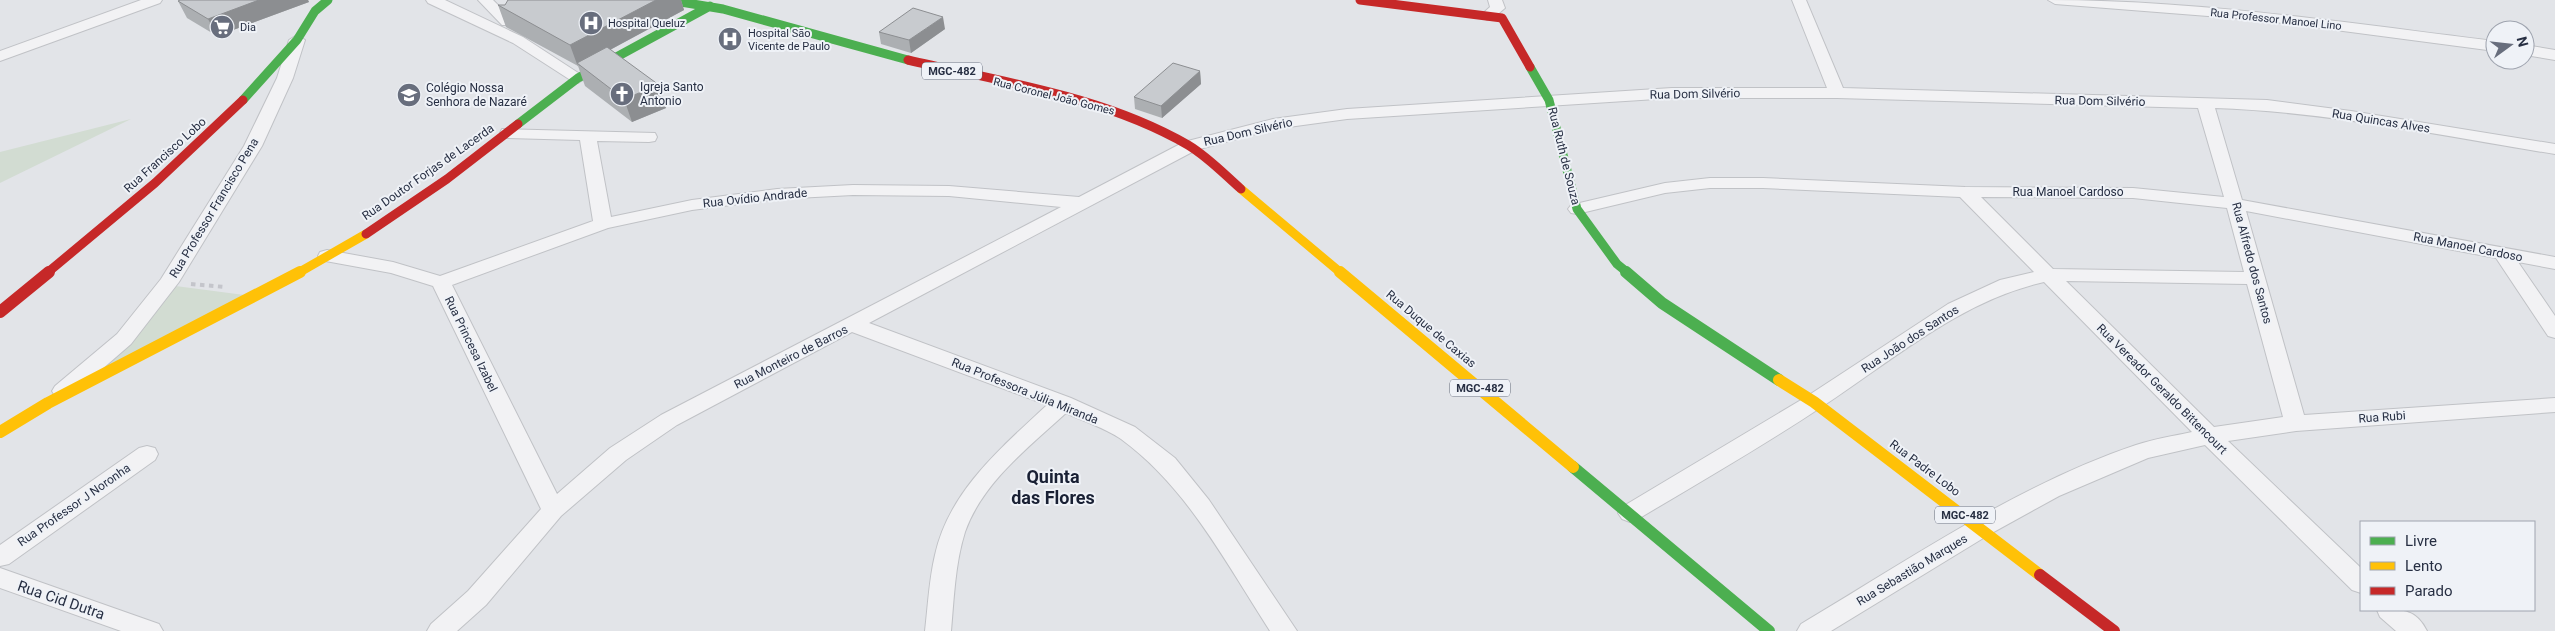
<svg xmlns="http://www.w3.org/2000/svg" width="2555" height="631" font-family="Roboto,sans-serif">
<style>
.green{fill:#d2dcd2}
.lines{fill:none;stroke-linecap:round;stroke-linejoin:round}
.street-casing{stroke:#c0c2c6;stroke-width:2}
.path{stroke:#c4c5cb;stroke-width:4;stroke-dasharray:4.5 4.5;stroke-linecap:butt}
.street{fill:#f2f2f4;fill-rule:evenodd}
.fast-far1{stroke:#4caf50;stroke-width:9}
.fast{stroke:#4caf50;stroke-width:12}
.slow-far1{stroke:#ffc107;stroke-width:9}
.slow{stroke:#ffc107;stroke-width:12}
.jam-far1{stroke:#c62828;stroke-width:9}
.jam{stroke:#c62828;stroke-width:12}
.wall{fill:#acafb2}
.shaded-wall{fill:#8c8e91}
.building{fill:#c8cbcf;stroke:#8c8e91}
.labels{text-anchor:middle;stroke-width:4;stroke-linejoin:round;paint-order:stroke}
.far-street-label{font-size:11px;fill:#272f43;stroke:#eff2f7}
.far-poi-label{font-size:11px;fill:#272f43;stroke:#eff2f7;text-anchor:start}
.shield{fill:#eff2f7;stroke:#636a79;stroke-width:1}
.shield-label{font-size:11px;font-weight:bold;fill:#272f43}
.poi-label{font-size:12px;fill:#272f43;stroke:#eff2f7;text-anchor:start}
.street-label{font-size:12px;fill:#272f43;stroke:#eff2f7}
.near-street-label{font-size:15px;fill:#272f43;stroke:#eff2f7}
.district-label{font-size:18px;font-weight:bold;fill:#192034;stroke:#eff2f7}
</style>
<rect width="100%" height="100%" fill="#e2e4e8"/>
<path class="green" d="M 131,119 L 0,183 L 0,152 Z
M 168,285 L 252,296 L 98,376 Z"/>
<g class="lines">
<g class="street-casing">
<path id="street" d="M 141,0 L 162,0 L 160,3 L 0,61 L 0,51 Z
M 426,0 L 445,0 L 523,37 L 586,78 L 578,83 L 572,81 L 513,43 L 428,3 Z
M 478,0 L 493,0 L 515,22 L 512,25 L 502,25 Z
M 1488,0 L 1502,0 L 1505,8 L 1492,19 L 1487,20 L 1480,16 L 1490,7 Z
M 1792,0 L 1806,0 L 1843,88 L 2267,100 L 2351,111 L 2555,144 L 2555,154 C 2442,136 2329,112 2215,108 L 2242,200 L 2555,257 L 2555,269 L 2518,262 L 2555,316 L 2555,338 L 2548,336 L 2496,258 L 2246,211 L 2304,415 L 2555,398 L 2555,412 L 2296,431 L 2228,441 L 2361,568 L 2361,593 L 2352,590 L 2205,445 L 2148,458 L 2059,496 L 1990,534 L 1831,631 L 1797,631 L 1801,624 C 1909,560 2017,485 2136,445 C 2154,439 2173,436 2192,432 L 2044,282 C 1960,301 1893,360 1823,406 C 1763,446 1700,482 1638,519 L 1630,522 L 1622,519 L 1618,513 L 1622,507 L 1806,397 L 1948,304 L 2000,280 L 2034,272 L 1960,197 L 1763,188 L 1710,188 L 1665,193 L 1577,214 L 1571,213 L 1568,209 L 1571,205 L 1665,183 L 1710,178 L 1763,178 L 1965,187 L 2133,188 L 2224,197 L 2198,108 L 1837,98 L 1672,98 L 1347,119 L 1274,129 L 1196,150 L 869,323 L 1071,398 L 1135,427 L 1175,458 L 1209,500 L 1297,631 L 1270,631 C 1226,563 1187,487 1121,439 C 1105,428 1083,421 1066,413 C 1029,447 982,483 965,532 C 955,564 954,598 951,631 L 925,631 C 928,606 929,580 935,555 C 949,491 1001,448 1047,405 L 852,332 L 677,425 L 626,460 L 561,516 L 486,605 L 457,631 L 427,631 L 431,624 L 468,591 L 541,509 L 433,286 L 391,273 L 320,260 L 318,256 L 320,252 L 327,250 L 393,262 L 440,276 L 593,221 L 580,140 L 508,138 L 502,137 L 500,133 L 502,129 L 655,133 L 657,137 L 655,141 L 649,142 L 597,141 L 611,217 L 692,200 L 777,189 L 853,185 L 949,186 L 1079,197 L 1184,142 L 1273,119 L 1347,109 L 1672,88 L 1827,88 ZM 853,195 L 949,196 L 1061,207 L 661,415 L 610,448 L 557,494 L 452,285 L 608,228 L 692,210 L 777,199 ZM 1981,197 L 2133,198 L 2227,208 L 2244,272 L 2053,269 ZM 2066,281 L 2247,284 L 2283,417 L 2214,427 Z
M 2048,0 C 2198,0 2346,23 2495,41 L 2495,51 L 2259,20 L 2055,4 Z
M 297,35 L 305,40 L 293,78 L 262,146 L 179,282 L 131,344 L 71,396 L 63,398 L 55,396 L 52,391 L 55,386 L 117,334 L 161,279 L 244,146 L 277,78 L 289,40 Z
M 2525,45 L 2555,50 L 2555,60 L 2525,55 Z
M 147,446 L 155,448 L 158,454 L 155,460 L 9,564 L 0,566 L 0,545 L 139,448 Z
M 0,568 L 159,624 L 163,631 L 121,631 L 0,588 Z
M 2377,610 C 2400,610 2415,607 2427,631 L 2396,631 L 2380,617 Z"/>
</g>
<path class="path" d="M 191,284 L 225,287"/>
<use href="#street" class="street"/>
<path class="fast-far1" d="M 669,0 L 723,9 L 908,60
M 1530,67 L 1549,100 L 1577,209 L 1617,264 L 1628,273
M 243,100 L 297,40 L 315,11 L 328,0
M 518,124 L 578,78 L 710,6"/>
<path class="fast" d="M 1626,272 L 1662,303 L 1779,380
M 1573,467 L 1769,631"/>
<path class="slow-far1" d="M 1241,189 L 1341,273
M 298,273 L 366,234"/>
<path class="slow" d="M 1340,272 L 1573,467
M 1779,380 L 1814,402 L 2040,575
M 0,432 L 48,403 L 300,272"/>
<path class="jam-far1" d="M 1360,0 L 1502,18 L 1530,67
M 908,60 C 1002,82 1103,96 1188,145 C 1208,157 1224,174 1241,189
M 366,234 L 447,179 L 518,124
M 47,273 L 155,183 L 243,100"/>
<path class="jam" d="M 0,312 L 49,272
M 2040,575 L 2114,631"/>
</g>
<path class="wall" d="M 180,0 L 308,0 L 309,2 L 217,36 L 187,18 L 178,1 Z
M 507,0 L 681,0 L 684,10 L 610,50 L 666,108 L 632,122 L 585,86 L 578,66 L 506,27 L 498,5 L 505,5 L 508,1 Z
M 945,29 L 911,53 L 881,44 L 879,32 Z
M 1200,71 L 1201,84 L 1162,118 L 1135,109 L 1134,97 Z"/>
<path class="shaded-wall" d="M 259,0 L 308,0 L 309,2 L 217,36 L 208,19 Z
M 656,0 L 681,0 L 684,10 L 580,66 L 577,63 L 578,67 L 570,45 Z
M 943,17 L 945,29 L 911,53 L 909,40 Z
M 1200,71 L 1201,84 L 1162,118 L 1161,106 Z
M 659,85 L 666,108 L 632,122 L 624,99 Z"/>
<path class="building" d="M 180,0 L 259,0 L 208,19 L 178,1 Z
M 508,0 L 656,0 L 570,45 L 498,5 L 505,5 Z
M 913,8 L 943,17 L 909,40 L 879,32 Z
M 607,47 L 659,85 L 624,99 L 577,63 Z
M 1173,63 L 1200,71 L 1161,106 L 1134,97 Z"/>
<defs>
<g id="hospital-disc" transform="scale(1.25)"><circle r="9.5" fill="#686e7d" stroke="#eff2f7"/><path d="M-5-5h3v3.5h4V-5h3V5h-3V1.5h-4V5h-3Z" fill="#fff"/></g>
<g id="supermarket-disc" transform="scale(1.25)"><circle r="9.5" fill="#686e7d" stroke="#eff2f7"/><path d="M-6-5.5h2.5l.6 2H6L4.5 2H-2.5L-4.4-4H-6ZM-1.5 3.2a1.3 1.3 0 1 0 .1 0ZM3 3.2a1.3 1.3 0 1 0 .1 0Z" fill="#fff"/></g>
<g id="church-disc" transform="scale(1.25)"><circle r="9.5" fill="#686e7d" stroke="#eff2f7"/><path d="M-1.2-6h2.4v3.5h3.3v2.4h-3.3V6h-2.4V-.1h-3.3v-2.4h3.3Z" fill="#fff"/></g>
<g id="school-disc" transform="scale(1.25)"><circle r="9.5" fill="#686e7d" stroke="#eff2f7"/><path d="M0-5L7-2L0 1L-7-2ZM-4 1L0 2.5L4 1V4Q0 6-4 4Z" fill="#fff"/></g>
</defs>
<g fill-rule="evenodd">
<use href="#hospital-disc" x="591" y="23"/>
<use href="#supermarket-disc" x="222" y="27"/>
<use href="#hospital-disc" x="730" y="39"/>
<use href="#church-disc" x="622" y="94"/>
<use href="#school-disc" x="409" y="95"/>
</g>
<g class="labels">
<g class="far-street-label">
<text transform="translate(2276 19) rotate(6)" y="4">Rua Professor Manoel Lino</text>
<text transform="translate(1054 96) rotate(14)" y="4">Rua Coronel João Gomes</text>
</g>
<g class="far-poi-label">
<text x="608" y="27">Hospital Queluz</text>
<text x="240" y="31">Dia</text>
<text x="748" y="37">Hospital São<tspan x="748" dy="13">Vicente de Paulo</tspan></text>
</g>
<g class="shield">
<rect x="922" y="62.5" width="60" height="17" rx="4"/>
<rect x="1450" y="379.5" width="60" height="17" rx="4"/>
<rect x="1935" y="506.5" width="60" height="17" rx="4"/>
</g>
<g class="shield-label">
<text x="952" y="75">MGC-482</text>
<text x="1480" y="392">MGC-482</text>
<text x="1965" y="519">MGC-482</text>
</g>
<g class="poi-label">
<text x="640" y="91">Igreja Santo<tspan x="640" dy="14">Antonio</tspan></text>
<text x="426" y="92">Colégio Nossa<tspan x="426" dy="14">Senhora de Nazaré</tspan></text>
</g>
<g class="street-label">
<text transform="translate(1695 94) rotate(-1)" y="4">Rua Dom Silvério</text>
<text transform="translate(2100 101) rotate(1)" y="4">Rua Dom Silvério</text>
<text transform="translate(2381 121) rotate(9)" y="4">Rua Quincas Alves</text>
<text transform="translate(1248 132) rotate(-13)" y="4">Rua Dom Silvério</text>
<text transform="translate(165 155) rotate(-42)" y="4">Rua Francisco Lobo</text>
<text transform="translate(1564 156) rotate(76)" y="4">Rua Ruth de Souza</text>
<text transform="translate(428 172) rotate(-35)" y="4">Rua Doutor Forjas de Lacerda</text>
<text x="2068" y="196">Rua Manoel Cardoso</text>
<text transform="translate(755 198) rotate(-6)" y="4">Rua Ovídio Andrade</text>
<text transform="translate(214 208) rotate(-59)" y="4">Rua Professor Francisco Pena</text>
<text transform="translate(2468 247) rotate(11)" y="4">Rua Manoel Cardoso</text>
<text transform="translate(2252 263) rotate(75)" y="4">Rua Alfredo dos Santos</text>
<text transform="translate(1431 329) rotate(40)" y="4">Rua Duque de Caxias</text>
<text transform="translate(1910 339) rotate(-33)" y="4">Rua João dos Santos</text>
<text transform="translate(471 344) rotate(64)" y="4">Rua Princesa Izabel</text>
<text transform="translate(791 357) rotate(-27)" y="4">Rua Monteiro de Barros</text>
<text transform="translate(2162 389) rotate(45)" y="4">Rua Vereador Geraldo Bittencourt</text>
<text transform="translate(1025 391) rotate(22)" y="4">Rua Professora Júlia Miranda</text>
<text transform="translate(2382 417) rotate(-4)" y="4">Rua Rubi</text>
<text transform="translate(1925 468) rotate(37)" y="4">Rua Padre Lobo</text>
<text transform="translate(74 505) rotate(-35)" y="4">Rua Professor J Noronha</text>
<text transform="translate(1912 570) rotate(-31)" y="4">Rua Sebastião Marques</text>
</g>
<g class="near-street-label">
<text transform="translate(61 600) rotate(19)" y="5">Rua Cid Dutra</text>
</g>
<g class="district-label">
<text x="1053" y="483">Quinta<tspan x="1053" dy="21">das Flores</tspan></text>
</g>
</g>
<rect x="2360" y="521" width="175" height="90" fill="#eff2f7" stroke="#9fa4af"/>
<rect x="2370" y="537" width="25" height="8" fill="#4caf50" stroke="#9fa4af"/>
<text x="2405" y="546" font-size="15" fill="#272f43">Livre</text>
<rect x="2370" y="562" width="25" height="8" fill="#ffc107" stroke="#9fa4af"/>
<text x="2405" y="571" font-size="15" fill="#272f43">Lento</text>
<rect x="2370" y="587" width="25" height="8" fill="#c62828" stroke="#9fa4af"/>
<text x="2405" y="596" font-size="15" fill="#272f43">Parado</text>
<g transform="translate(2510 45) rotate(75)"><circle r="24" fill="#eff2f7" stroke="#9fa4af"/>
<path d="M0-4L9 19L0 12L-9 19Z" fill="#686e7d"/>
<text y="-8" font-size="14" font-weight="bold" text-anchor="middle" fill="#272f43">N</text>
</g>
</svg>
